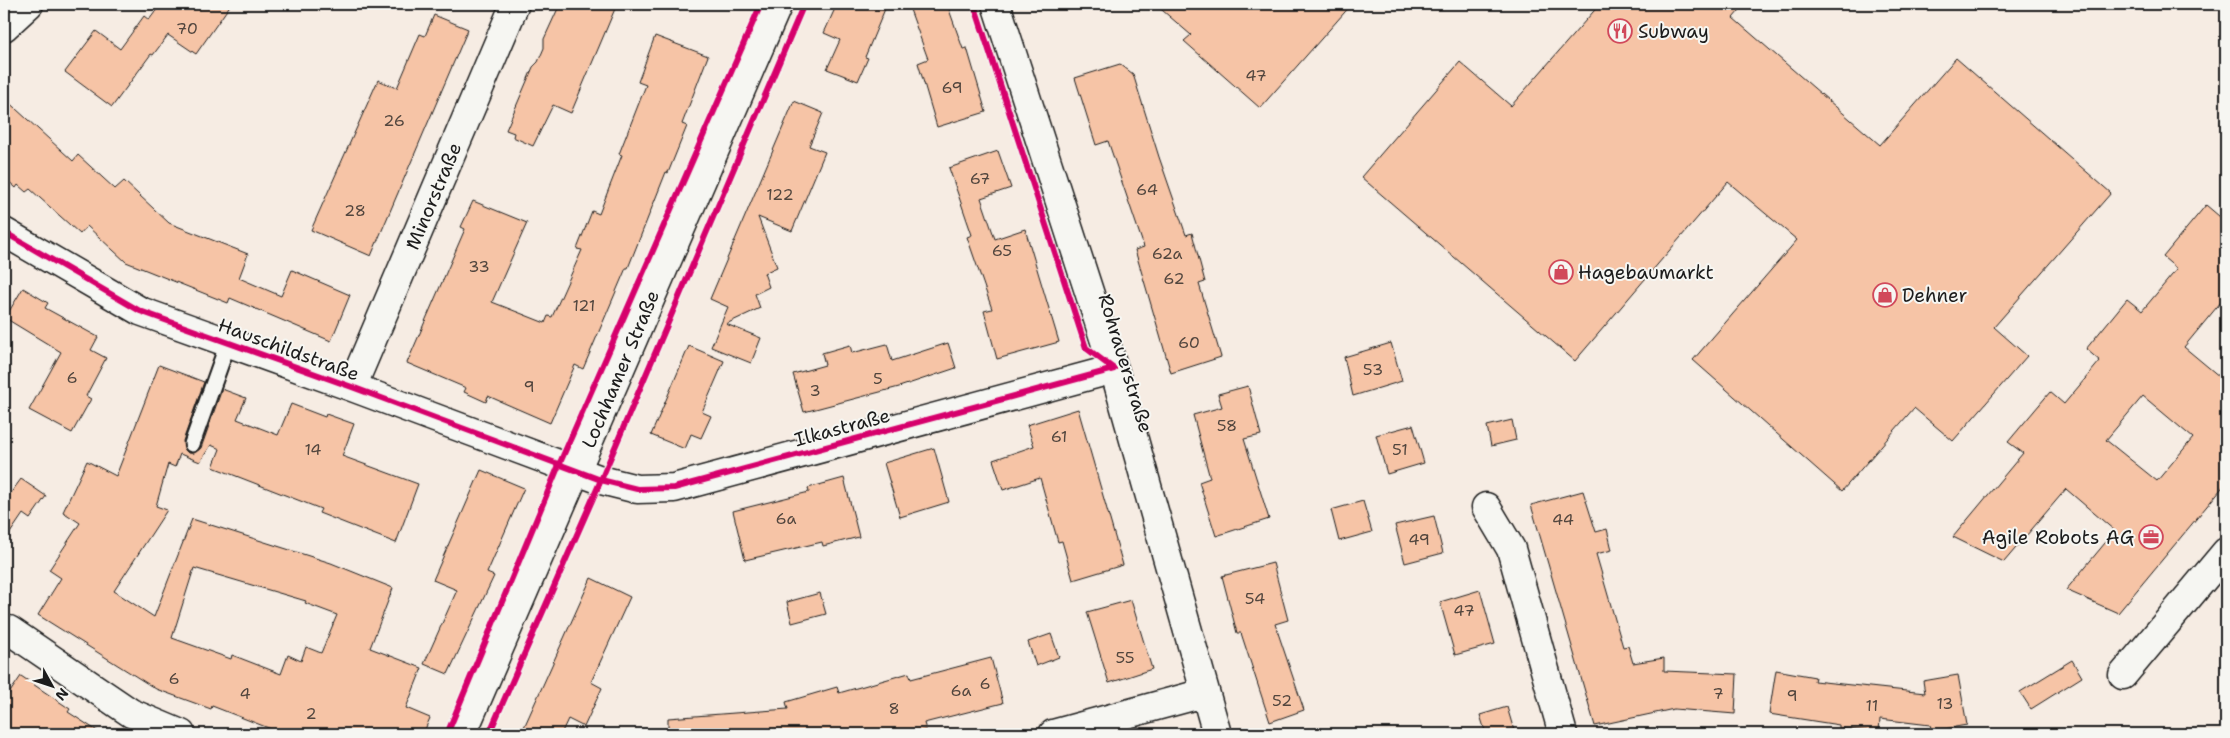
<svg xmlns="http://www.w3.org/2000/svg" width="2230" height="738" font-family="'Shantell Sans',sans-serif">
<style>
.building{fill:#f6c4a6;stroke:#1c1c1c;fill-rule:evenodd}
.lines{fill:none;stroke-linecap:round;stroke-linejoin:round}
.service-casing{stroke:#1c1c1c;stroke-width:19}
.minor-casing{stroke:#1c1c1c;stroke-width:31}
.secondary-casing{stroke:#1c1c1c;stroke-width:31}
.service{stroke:#f6f6f2;stroke-width:15}
.minor{stroke:#f6f6f2;stroke-width:28}
.secondary{stroke:#f6f6f2;stroke-width:28}
.cycleway-casing{stroke:#f6f6f2;stroke-width:9}
.cycleway{stroke:#d6006c;stroke-width:6}
.labels{text-anchor:middle;stroke-width:4;stroke-linejoin:round;paint-order:stroke}
.number-label{font-size:16px;fill:#52463e}
.poi-label{font-size:19px;fill:#1c1c1c;stroke:#f6f6f2;text-anchor:start}
.street-label{font-size:19px;fill:#1c1c1c;stroke:#f6f6f2}
</style>
<rect width="100%" height="100%" fill="#f6ece3"/>
<filter id="ink" filterUnits="userSpaceOnUse"><feTurbulence type="fractalNoise" baseFrequency=".02" numOctaves="2"/><feDisplacementMap in="SourceGraphic" scale="10" xChannelSelector="R" yChannelSelector="G"/><feConvolveMatrix kernelMatrix="1 2 1 2 8 2 1 2 1" color-interpolation-filters="sRGB"/></filter>
<g filter="url(#ink)">
<path class="building" d="M 161,4 L 231,4 L 196,54 L 168,35 L 153,55 L 151,54 L 112,107 L 65,72 L 96,31 L 120,49 L 144,16 L 149,20 Z
M 560,4 L 617,4 L 571,113 L 553,105 L 533,146 L 513,137 L 514,133 L 506,130 L 533,67 L 538,62 L 544,48 L 544,39 Z
M 837,4 L 887,4 L 865,57 L 868,58 L 858,81 L 827,69 L 840,40 L 824,33 Z
M 908,4 L 947,4 L 963,49 L 967,48 L 986,112 L 937,127 L 918,63 L 928,59 Z
M 1155,4 L 1352,4 L 1260,108 L 1184,41 L 1191,35 Z
M 1600,4 L 1745,4 L 1733,18 L 1880,145 L 1956,58 L 2111,193 L 1994,327 L 2027,356 L 1953,441 L 1914,408 L 1842,491 L 1693,360 L 1797,240 L 1728,182 L 1575,361 L 1361,177 L 1460,62 L 1511,106 Z
M 434,15 L 468,29 L 371,256 L 311,230 L 378,80 L 397,88 L 420,34 L 425,36 Z
M 655,36 L 708,56 L 682,124 L 687,126 L 668,173 L 666,172 L 628,268 L 626,268 L 583,369 L 575,365 L 550,423 L 488,396 L 486,402 L 464,392 L 466,388 L 407,363 L 465,229 L 461,227 L 473,201 L 527,223 L 492,302 L 545,323 L 548,316 L 552,317 L 582,250 L 577,249 L 592,211 L 599,214 L 622,155 L 619,154 L 646,85 L 638,82 Z
M 1120,64 L 1133,74 L 1159,157 L 1186,235 L 1192,233 L 1205,282 L 1199,284 L 1221,357 L 1171,373 L 1135,250 L 1144,247 L 1108,141 L 1096,145 L 1075,78 Z
M 4,98 L 73,161 L 78,155 L 115,189 L 124,181 L 169,223 L 248,254 L 239,278 L 281,296 L 292,270 L 350,295 L 331,341 L 230,298 L 228,303 L 126,262 L 87,226 L 80,234 L 30,189 L 26,192 L 18,185 L 16,188 L 4,177 Z
M 794,101 L 823,113 L 809,146 L 825,152 L 792,231 L 758,217 L 777,267 L 764,273 L 769,287 L 755,294 L 760,308 L 726,324 L 761,338 L 751,363 L 711,347 L 728,307 L 710,299 Z
M 998,151 L 1011,188 L 981,198 L 995,239 L 1025,229 L 1059,342 L 997,359 L 984,311 L 992,309 L 967,237 L 972,235 L 949,168 Z
M 2206,205 L 2226,222 L 2226,296 L 2184,347 L 2226,382 L 2226,483 L 2118,613 L 2066,590 L 2115,531 L 2066,489 L 2004,562 L 1953,537 L 2023,453 L 2008,442 L 2050,392 L 2064,404 L 2100,361 L 2086,349 L 2127,299 L 2142,311 L 2177,269 L 2163,257 ZM 2143,396 L 2193,438 L 2157,481 L 2106,440 Z
M 23,288 L 48,303 L 45,308 L 98,337 L 91,350 L 106,358 L 86,396 L 91,399 L 72,433 L 29,410 L 61,352 L 5,318 Z
M 948,343 L 956,368 L 899,387 L 804,412 L 793,374 L 825,365 L 822,353 L 850,345 L 852,353 L 887,344 L 892,361 Z
M 1391,343 L 1402,381 L 1353,396 L 1344,357 Z
M 689,346 L 724,361 L 702,412 L 711,416 L 701,438 L 691,434 L 685,449 L 651,435 Z
M 159,365 L 204,382 L 183,441 L 185,450 L 188,453 L 194,453 L 201,448 L 222,389 L 246,398 L 237,419 L 278,435 L 291,404 L 325,417 L 326,414 L 354,424 L 342,456 L 418,484 L 396,543 L 319,513 L 321,509 L 213,467 L 220,449 L 211,445 L 200,462 L 180,454 L 175,467 L 168,464 L 156,506 L 167,510 L 114,591 L 154,617 L 192,519 L 331,563 L 393,588 L 370,648 L 422,668 L 406,708 L 430,718 L 423,734 L 284,734 L 212,706 L 211,709 L 156,689 L 38,615 L 61,578 L 49,570 L 80,523 L 63,512 L 87,461 L 116,476 ZM 194,568 L 306,601 L 305,603 L 337,615 L 321,653 L 306,647 L 301,661 L 288,655 L 281,674 L 232,655 L 231,659 L 172,638 Z
M 1248,386 L 1261,435 L 1244,439 L 1269,519 L 1216,536 L 1199,482 L 1210,478 L 1193,415 L 1222,407 L 1218,394 Z
M 1078,409 L 1123,565 L 1073,580 L 1062,541 L 1058,542 L 1040,478 L 1003,490 L 993,460 L 1034,446 L 1027,425 Z
M 1512,420 L 1516,440 L 1491,446 L 1487,426 Z
M 1413,425 L 1424,463 L 1387,474 L 1376,435 Z
M 934,448 L 949,502 L 900,517 L 884,463 Z
M 481,470 L 524,488 L 487,573 L 494,576 L 448,674 L 424,664 L 457,590 L 433,580 Z
M 844,478 L 859,537 L 823,546 L 822,542 L 745,560 L 733,511 L 809,492 L 808,488 Z
M 21,479 L 46,496 L 30,519 L 23,514 L 4,542 L 4,502 Z
M 1583,491 L 1596,532 L 1607,529 L 1612,550 L 1596,554 L 1623,647 L 1628,646 L 1633,663 L 1664,658 L 1664,671 L 1737,674 L 1735,714 L 1674,709 L 1595,726 L 1531,505 Z
M 1363,501 L 1372,532 L 1339,541 L 1331,510 Z
M 1434,516 L 1443,553 L 1405,563 L 1395,525 Z
M 1273,563 L 1288,620 L 1275,624 L 1304,710 L 1270,722 L 1241,633 L 1237,633 L 1222,576 Z
M 591,578 L 630,597 L 591,682 L 602,688 L 584,727 L 568,719 L 561,734 L 521,734 Z
M 1480,590 L 1495,644 L 1455,655 L 1440,602 Z
M 820,593 L 826,614 L 792,623 L 787,602 Z
M 1131,600 L 1152,669 L 1109,683 L 1087,612 Z
M 1051,634 L 1059,657 L 1036,666 L 1028,642 Z
M 991,658 L 1003,703 L 924,723 L 926,730 L 911,734 L 668,734 L 668,718 L 788,709 L 786,702 L 837,687 L 839,693 L 909,673 L 911,679 Z
M 2072,660 L 2082,677 L 2031,709 L 2020,692 Z
M 1776,670 L 1815,677 L 1814,681 L 1925,693 L 1923,681 L 1958,675 L 1967,725 L 1932,731 L 1930,725 L 1880,719 L 1879,732 L 1839,728 L 1839,725 L 1769,714 Z
M 21,676 L 70,709 L 68,712 L 102,734 L 4,734 L 4,701 Z
M 1507,707 L 1515,734 L 1486,734 L 1480,715 Z"/>
<g class="lines">
<g class="service-casing">
<path id="service" d="M 192,444 L 228,343"/>
</g>
<g class="minor-casing">
<path id="minor" d="M 996,4 L 1114,369 L 1217,734
M 4,27 L 29,4
M 4,232 L 140,311 L 352,387 L 601,480 L 637,489 L 674,488 L 1114,369
M 352,387 L 515,4
M 1486,507 L 1511,549 L 1563,734
M 4,631 L 9,630 L 131,713 L 181,734
M 2123,675 L 2226,552
M 1053,734 L 1204,693"/>
</g>
<g class="secondary-casing">
<path id="secondary" d="M 462,734 L 778,4"/>
</g>
<use href="#service" class="service"/>
<use href="#minor" class="minor"/>
<use href="#secondary" class="secondary"/>
<g class="cycleway-casing">
<path id="cycleway" d="M 974,4 L 1086,348 L 1114,369
M 4,232 L 140,311 L 352,387 L 601,480 L 637,489 L 674,488 L 1114,369
M 447,734 L 559,465 L 761,4
M 489,734 L 601,480 L 804,4"/>
</g>
<use href="#cycleway" class="cycleway"/>
</g>
</g>
<defs>
<g id="restaurant-ring" transform="scale(1.25)"><circle r="9.5" fill="#f6f6f2" stroke="#d1495b" stroke-width="1.5"/><path d="M-5-6h1v4h1v-4h1v4h1v-4h1v5L-1.5 .5V6h-2V.5L-5-1ZM5-6V6H3V1.5H1.5Q1.5-4 5-6Z" fill="#d1495b"/></g>
<g id="shop-ring" transform="scale(1.25)"><circle r="9.5" fill="#f6f6f2" stroke="#d1495b" stroke-width="1.5"/><path d="M-5-2.5h2.3a2.7 3.5 0 0 1 5.4 0H5L5.5 6h-11ZM-1.5-2.5h3a1.5 2.3 0 0 0-3 0Z" fill="#d1495b"/></g>
<g id="office-ring" transform="scale(1.25)"><circle r="9.5" fill="#f6f6f2" stroke="#d1495b" stroke-width="1.5"/><path d="M-6-3h4V-5.5h4V-3h4V5H-6ZM-1-4.5V-3h2v-1.5ZM-6 0V1H6V0Z" fill="#d1495b"/></g>
</defs>
<g fill-rule="evenodd">
<use href="#restaurant-ring" x="1620" y="31"/>
<use href="#shop-ring" x="1561" y="272"/>
<use href="#shop-ring" x="1885" y="295"/>
<use href="#office-ring" x="2151" y="537"/>
</g>
<g class="labels">
<g class="number-label">
<text x="187" y="34">70</text>
<text x="1256" y="81">47</text>
<text x="952" y="93">69</text>
<text x="394" y="126">26</text>
<text x="980" y="184">67</text>
<text x="1147" y="195">64</text>
<text x="780" y="200">122</text>
<text x="355" y="216">28</text>
<text x="1002" y="256">65</text>
<text x="1167" y="259">62a</text>
<text x="479" y="272">33</text>
<text x="1174" y="284">62</text>
<text x="584" y="311">121</text>
<text x="1189" y="348">60</text>
<text x="1373" y="375">53</text>
<text x="72" y="383">6</text>
<text x="878" y="384">5</text>
<text x="529" y="392">9</text>
<text x="815" y="396">3</text>
<text x="1227" y="431">58</text>
<text x="1059" y="442">61</text>
<text x="313" y="455">14</text>
<text x="1400" y="455">51</text>
<text x="786" y="524">6a</text>
<text x="1563" y="525">44</text>
<text x="1419" y="545">49</text>
<text x="1255" y="604">54</text>
<text x="1464" y="616">47</text>
<text x="1125" y="663">55</text>
<text x="174" y="684">6</text>
<text x="985" y="689">6</text>
<text x="961" y="696">6a</text>
<text x="245" y="699">4</text>
<text x="1718" y="699">7</text>
<text x="1792" y="701">9</text>
<text x="1282" y="706">52</text>
<text x="1945" y="709">13</text>
<text x="1872" y="711">11</text>
<text x="894" y="714">8</text>
<text x="311" y="719">2</text>
</g>
<g class="poi-label">
<text x="1638" y="38">Subway</text>
<text x="1578" y="279">Hagebaumarkt</text>
<text x="1902" y="302">Dehner</text>
<text x="2134" y="544" text-anchor="end">Agile Robots AG</text>
</g>
<g class="street-label">
<text transform="translate(433 196) rotate(-67)" y="7">Minorstraße</text>
<text transform="translate(289 349) rotate(20)" y="7">Hauschildstraße</text>
<text transform="translate(1126 363) rotate(73)" y="7">Rohrauerstraße</text>
<text transform="translate(620 369) rotate(-67)" y="7">Lochhamer Straße</text>
<text transform="translate(842 427) rotate(-15)" y="7">Ilkastraße</text>
</g>
</g>
<rect width="2230" height="738" fill="none" stroke="#f6f6f2" stroke-width="20"/>
<rect x="10" y="10" width="2210" height="718" fill="none" stroke="#1c1c1c" stroke-width="2" filter="url(#ink)"/>
<g transform="translate(52 686) rotate(130)" stroke="#f6f6f2" stroke-width="4" paint-order="stroke">
<path d="M0-4L9 19L0 12L-9 19Z" fill="#1c1c1c"/>
<text y="-8" font-size="14" font-weight="bold" text-anchor="middle" fill="#1c1c1c">N</text>
</g>
</svg>
